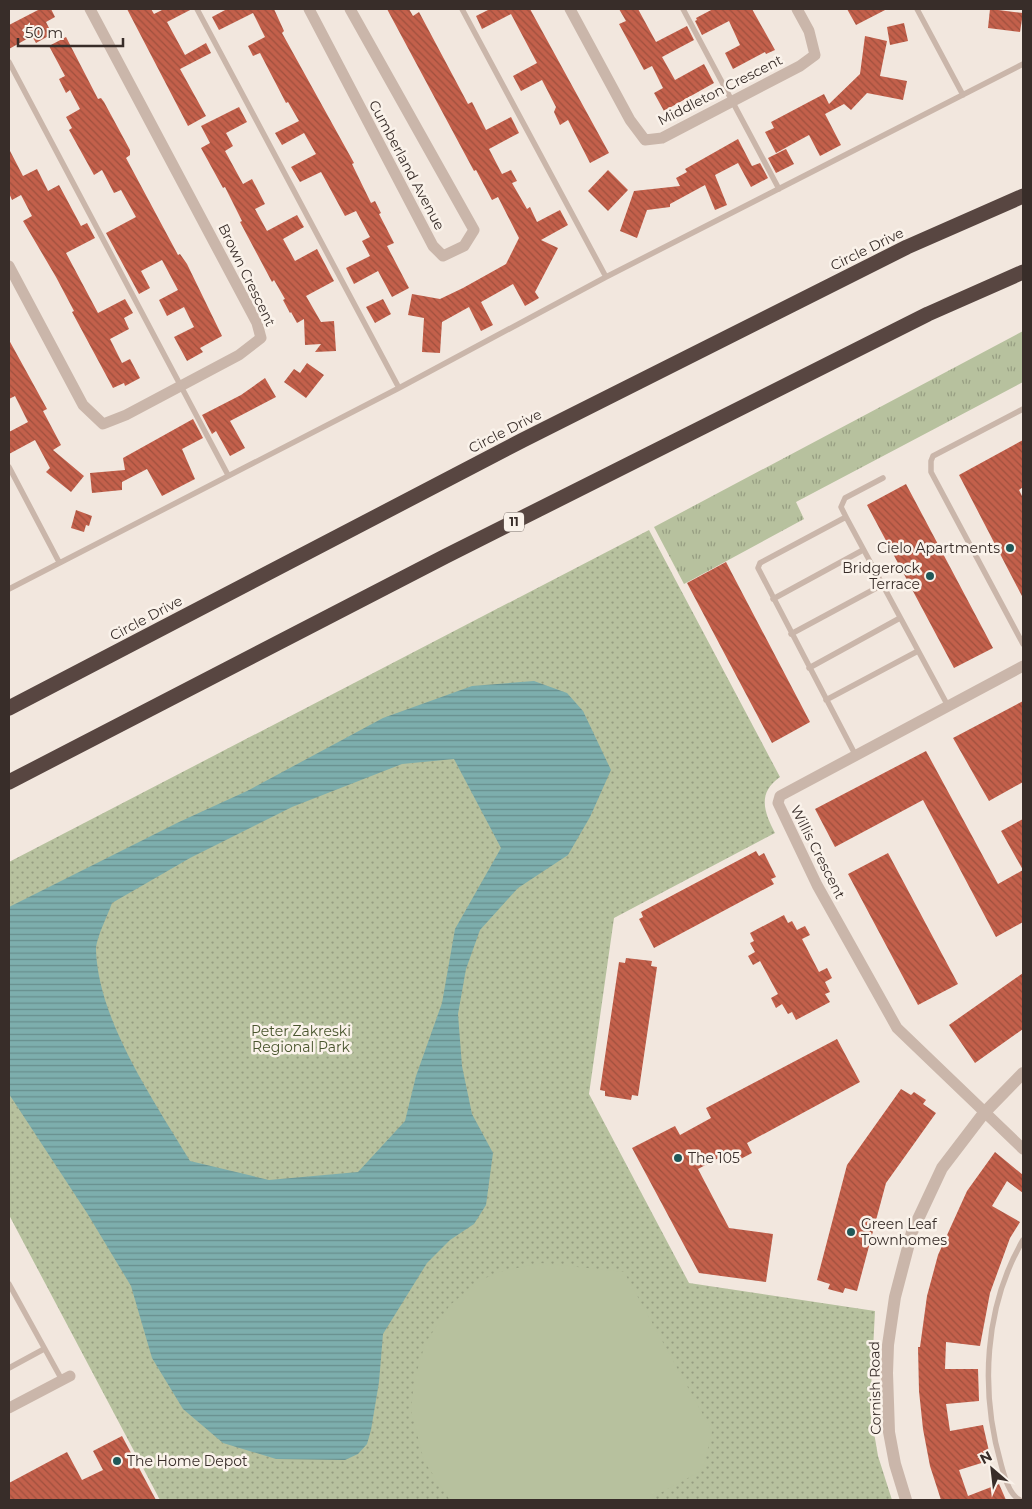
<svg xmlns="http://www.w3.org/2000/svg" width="1032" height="1509" font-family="Montserrat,sans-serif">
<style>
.grass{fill:url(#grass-tufts)}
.park{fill:url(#park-dots)}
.pitch{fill:#b7c19e}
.water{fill:url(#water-rules);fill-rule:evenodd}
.building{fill:url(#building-back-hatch)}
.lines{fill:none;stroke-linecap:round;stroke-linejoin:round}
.service{stroke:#cab6aa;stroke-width:5.5}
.minor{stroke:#cab6aa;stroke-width:11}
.tertiary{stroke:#cab6aa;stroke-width:12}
.motorway{stroke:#584641;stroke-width:15}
.poi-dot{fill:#205858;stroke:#faf2ea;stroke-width:2}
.labels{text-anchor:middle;stroke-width:5;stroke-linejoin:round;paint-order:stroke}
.shield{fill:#faf2ea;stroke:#726863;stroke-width:1}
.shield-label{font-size:12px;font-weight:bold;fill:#382d29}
.street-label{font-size:14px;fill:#382d29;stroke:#faf2ea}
.poi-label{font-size:14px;fill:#382d29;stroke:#faf2ea;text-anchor:start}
.park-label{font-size:14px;fill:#49552e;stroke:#faf2ea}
</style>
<defs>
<pattern id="grass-tufts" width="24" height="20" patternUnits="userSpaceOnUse" patternTransform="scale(1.25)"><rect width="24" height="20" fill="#b7c19e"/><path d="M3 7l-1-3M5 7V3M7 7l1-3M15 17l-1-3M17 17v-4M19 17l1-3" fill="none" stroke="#969d81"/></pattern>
<pattern id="park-dots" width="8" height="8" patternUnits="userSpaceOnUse" patternTransform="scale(1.25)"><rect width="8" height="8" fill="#b7c19e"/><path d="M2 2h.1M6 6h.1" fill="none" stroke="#969d81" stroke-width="1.8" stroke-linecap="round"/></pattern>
<pattern id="water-rules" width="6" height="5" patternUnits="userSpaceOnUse" patternTransform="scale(1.25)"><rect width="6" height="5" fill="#7daead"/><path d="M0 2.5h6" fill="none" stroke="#678e8d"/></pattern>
<pattern id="building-back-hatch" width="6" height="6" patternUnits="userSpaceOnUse" patternTransform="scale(1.25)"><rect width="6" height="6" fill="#c3604b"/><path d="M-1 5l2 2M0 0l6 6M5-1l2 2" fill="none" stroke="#9f503e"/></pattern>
</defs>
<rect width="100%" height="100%" fill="#f2e7de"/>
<path class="grass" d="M 1023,331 L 1023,382 L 796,502 L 804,519 L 684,584 L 654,527 Z"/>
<path class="park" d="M 649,530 L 780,777 C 757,793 764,812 775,833 L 614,918 L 589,1094 L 689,1283 L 875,1311 L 870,1409 L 878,1456 L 892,1500 L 160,1500 L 9,1215 L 9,862 Z"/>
<path class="pitch" d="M 540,1263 L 624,1272 L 712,1431 L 703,1470 L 647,1500 L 450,1500 L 424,1461 L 411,1410 L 414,1382 L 425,1344 L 450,1305 L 481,1280 L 499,1272 Z"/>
<path class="water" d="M 534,681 L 567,693 L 583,711 L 611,770 L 590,817 L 568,855 L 518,888 L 480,930 L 466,969 L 458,1014 L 462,1066 L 472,1114 L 493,1153 L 486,1205 L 474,1224 L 450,1240 L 427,1263 L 383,1334 L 379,1382 L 371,1430 L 367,1444 L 358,1454 L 345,1460 L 276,1459 L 223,1443 L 183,1409 L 152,1358 L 131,1286 L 87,1213 L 9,1094 L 9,907 L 179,822 L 247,791 L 383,718 L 472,686 ZM 454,759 L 501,848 L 455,929 L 442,1003 L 416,1076 L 405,1121 L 358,1172 L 269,1180 L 190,1161 C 154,1101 98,1020 96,950 C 96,938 108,915 112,903 L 190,858 L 292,807 L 402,764 Z"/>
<path class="building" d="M 40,9 L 51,9 L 55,17 L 46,22 L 52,34 L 36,43 L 32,36 L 9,49 L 9,25 Z
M 127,9 L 151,9 L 154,14 L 164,9 L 192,9 L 167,22 L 185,55 L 206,43 L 211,53 L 180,69 L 206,116 L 188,126 Z
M 227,9 L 274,9 L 284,31 L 282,33 L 354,163 L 352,164 L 371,203 L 375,201 L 381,213 L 379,214 L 394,243 L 387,246 L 409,288 L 392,297 L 378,271 L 354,284 L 346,268 L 370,256 L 362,241 L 370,237 L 356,211 L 345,216 L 321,172 L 300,182 L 291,167 L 316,154 L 304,133 L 282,145 L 275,133 L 299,121 L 288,102 L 286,103 L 260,53 L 253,56 L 248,46 L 265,37 L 253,13 L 219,30 L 212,17 Z
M 387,9 L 409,9 L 413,16 L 419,12 L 468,104 L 472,102 L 486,130 L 511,117 L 519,133 L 489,149 L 502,174 L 511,170 L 517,181 L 512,183 L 527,209 L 530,207 L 537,222 L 560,210 L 568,225 L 541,240 L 558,248 L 535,292 L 539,298 L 525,306 L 513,284 L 481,302 L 493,325 L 481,331 L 469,307 L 442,322 L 440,353 L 422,352 L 424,318 L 408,315 L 412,294 L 440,299 L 463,288 L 506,264 L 519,238 L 498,197 L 492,200 L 476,170 L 474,171 Z
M 490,9 L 530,9 L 609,153 L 590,163 L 568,120 L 560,125 L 554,112 L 556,107 L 542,80 L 521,91 L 513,76 L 537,63 L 511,14 L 482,29 L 476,16 Z
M 619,9 L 638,9 L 656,42 L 687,26 L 694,40 L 662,57 L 675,80 L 704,64 L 714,83 L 664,111 L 654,93 L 663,88 L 652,66 L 644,70 L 619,24 L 626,21 Z
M 713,9 L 752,9 L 775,50 L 766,54 L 765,52 L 733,69 L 725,53 L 740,45 L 729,21 L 702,35 L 695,21 L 697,20 L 696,18 Z
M 847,9 L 887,9 L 856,25 Z
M 990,9 L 1023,13 L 1020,32 L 988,28 Z
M 904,23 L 908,41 L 890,45 L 887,27 Z
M 865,36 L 887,41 L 880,76 L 907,81 L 903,100 L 867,93 L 851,110 L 844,104 L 825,114 L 841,145 L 820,156 L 809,135 L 776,153 L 765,132 L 774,128 L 771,122 L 824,94 L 829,104 L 860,74 Z
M 66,37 L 98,99 L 101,98 L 104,102 L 130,150 L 130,155 L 126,158 L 178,255 L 180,254 L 187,264 L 222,336 L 200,348 L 203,352 L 187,361 L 174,337 L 194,327 L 184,307 L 167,316 L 159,300 L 178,290 L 162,260 L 141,271 L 150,288 L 139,294 L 106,233 L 136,217 L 121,190 L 114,193 L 102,170 L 94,175 L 69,130 L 72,128 L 66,117 L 80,109 L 70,90 L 66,93 L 59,79 L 65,76 L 49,46 Z
M 239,107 L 247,122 L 226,133 L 233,146 L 225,151 L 243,184 L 252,179 L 265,204 L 255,209 L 267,231 L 297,215 L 304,227 L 283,239 L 295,261 L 317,249 L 334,281 L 306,296 L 321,322 L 334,321 L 336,351 L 315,352 L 321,344 L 305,345 L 304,319 L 297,323 L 291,312 L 290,313 L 283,300 L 285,299 L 274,280 L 272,282 L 240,222 L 242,221 L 225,187 L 223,188 L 201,148 L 210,143 L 201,126 Z
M 738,139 L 752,166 L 760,163 L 768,178 L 751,187 L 738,163 L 715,175 L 727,205 L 715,210 L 705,185 L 670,204 L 670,207 L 647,210 L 637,238 L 620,231 L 634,191 L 680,186 L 676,178 L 687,172 L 685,169 Z
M 9,149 L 23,176 L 37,169 L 48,191 L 59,185 L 81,226 L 87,223 L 95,238 L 66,253 L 98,313 L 125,299 L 133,313 L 124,318 L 129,329 L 110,339 L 122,363 L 130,359 L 140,378 L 125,386 L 124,383 L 113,388 L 72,312 L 74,311 L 56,277 L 23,221 L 32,216 L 21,195 L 12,200 L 9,193 Z
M 786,149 L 794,164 L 776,173 L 768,158 Z
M 608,170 L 628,190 L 608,211 L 588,191 Z
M 383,299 L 391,314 L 375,323 L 366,307 Z
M 9,340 L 47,409 L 43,411 L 61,445 L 53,450 L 84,476 L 71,492 L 46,472 L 50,468 L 35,440 L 9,454 L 9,432 L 28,422 L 15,396 L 9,399 Z
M 307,363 L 324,375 L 306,398 L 284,382 L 294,369 L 300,373 Z
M 265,378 L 276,397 L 230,421 L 245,448 L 230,456 L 216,431 L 212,434 L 202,415 L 241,395 Z
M 193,419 L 203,438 L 182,449 L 195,479 L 162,496 L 147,469 L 122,482 L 122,490 L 92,493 L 90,473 L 125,470 L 123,458 Z
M 1023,440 L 1023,487 L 1019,490 L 1023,498 L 1023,598 L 959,475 Z
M 906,484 L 993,648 L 954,668 L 867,505 Z
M 76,510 L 92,516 L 89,526 L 86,525 L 84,532 L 71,528 Z
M 726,562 L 810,722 L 772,743 L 687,583 Z
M 1023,701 L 1023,782 L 989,801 L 953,738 Z
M 926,751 L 998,884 L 1023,870 L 1001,831 L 1023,819 L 1023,922 L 996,937 L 923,800 L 835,847 L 815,809 Z
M 756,851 L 759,856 L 764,853 L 776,877 L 771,879 L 774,884 L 654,948 L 639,919 L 643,917 L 641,912 Z
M 888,853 L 958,984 L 918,1005 L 848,874 Z
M 784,915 L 788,923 L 792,921 L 797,930 L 805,926 L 810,935 L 802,939 L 819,972 L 827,968 L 832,978 L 825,982 L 830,992 L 825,994 L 830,1002 L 796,1020 L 792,1012 L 788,1014 L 782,1004 L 776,1008 L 771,998 L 778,994 L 760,961 L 753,965 L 748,956 L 755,952 L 750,943 L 754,941 L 750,933 Z
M 626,958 L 652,961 L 651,966 L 657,967 L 638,1096 L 632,1095 L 631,1100 L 605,1096 L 605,1091 L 600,1090 L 619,962 L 625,963 Z
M 1023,973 L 1023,1029 L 975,1063 L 949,1025 Z
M 837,1039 L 860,1082 L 747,1143 L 752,1153 L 733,1163 L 728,1153 L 698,1169 L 729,1228 L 773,1234 L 766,1282 L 699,1273 L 632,1148 L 675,1126 L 680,1135 L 711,1118 L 706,1108 Z
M 901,1089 L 911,1095 L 914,1092 L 926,1100 L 923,1104 L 936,1113 L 886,1183 L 857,1291 L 845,1288 L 843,1293 L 828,1289 L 830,1284 L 817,1280 L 847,1165 Z
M 995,1152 L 1023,1175 L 1023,1193 L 1007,1181 L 992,1206 L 1020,1222 L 1010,1238 L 990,1293 L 980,1346 L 946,1342 L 945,1369 L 978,1369 L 979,1401 L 946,1404 L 950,1431 L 983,1425 L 991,1460 L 959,1470 L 968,1496 L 999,1484 L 1006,1500 L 941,1500 L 930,1466 L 923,1429 L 919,1391 L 918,1347 L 920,1347 L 927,1296 L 938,1255 L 967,1191 Z
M 122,1436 L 156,1500 L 9,1500 L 9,1483 L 67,1452 L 82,1480 L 103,1470 L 93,1451 Z"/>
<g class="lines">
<path class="service" d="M 197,9 L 399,388
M 462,9 L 606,277
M 683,9 L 779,189
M 917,9 L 963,95
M 9,62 L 228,475
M 1023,409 L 933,456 L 931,461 L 931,472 L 1023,644
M 9,467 L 59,562
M 846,517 L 841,507 L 845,498 L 883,478
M 9,589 L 399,388 L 606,277 L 1023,64
M 773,599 L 863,550
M 791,634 L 882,585
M 809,668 L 900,618
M 826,700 L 918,651
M 856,756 L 758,568 L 760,563 L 846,517 L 948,706
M 9,1284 L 62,1380
M 9,1368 L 44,1349
M 1020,1500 C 1009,1495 1004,1475 1001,1464 C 980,1391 984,1307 1023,1240"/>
<path class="minor" d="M 309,9 L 433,246 L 443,256 L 464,246 L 474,230 L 350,9
M 570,9 L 630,120 L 645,140 L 662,138 L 800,66 L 815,55 L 809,31 L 797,9
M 9,266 L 83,405 L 103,424 L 126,415 L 239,355 L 261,338 L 257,323 L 90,9
M 1023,666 L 780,796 L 778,803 L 817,885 L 897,1028 L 1023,1149
M 9,1408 L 70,1376"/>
<path class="tertiary" d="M 906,1500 L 895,1464 L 889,1432 L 887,1373 L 888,1345 L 895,1297 L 912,1232 L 942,1168 L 984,1113 L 1023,1073"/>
<path class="motorway" d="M 9,708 L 523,440 L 907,247 L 1023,196
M 9,782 L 446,556 L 928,314 L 1023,272"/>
</g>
<g class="poi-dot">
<circle cx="1010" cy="548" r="5"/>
<circle cx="930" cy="576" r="5"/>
<circle cx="678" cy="1158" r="5"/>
<circle cx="851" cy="1232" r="5"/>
<circle cx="117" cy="1461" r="5"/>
</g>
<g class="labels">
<rect class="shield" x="504" y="512.5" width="20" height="19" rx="4"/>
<g class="shield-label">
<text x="514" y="526">11</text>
</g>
<g class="street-label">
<text transform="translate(720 90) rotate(-27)" y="5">Middleton Crescent</text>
<text transform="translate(407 165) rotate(62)" y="5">Cumberland Avenue</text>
<text transform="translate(867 249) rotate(-26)" y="5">Circle Drive</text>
<text transform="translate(247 275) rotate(64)" y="5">Brown Crescent</text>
<text transform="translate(505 431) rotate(-27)" y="5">Circle Drive</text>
<text transform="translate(146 618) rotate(-28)" y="5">Circle Drive</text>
<text transform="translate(818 852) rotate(63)" y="5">Willis Crescent</text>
<text transform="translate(875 1388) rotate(-91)" y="5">Cornish Road</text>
</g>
<g class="poi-label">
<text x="1000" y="553" text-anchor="end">Cielo Apartments</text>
<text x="920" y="573" text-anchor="end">Bridgerock<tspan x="920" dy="16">Terrace</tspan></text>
<text x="688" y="1163">The 105</text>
<text x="861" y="1229">Green Leaf<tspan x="861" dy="16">Townhomes</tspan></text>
<text x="127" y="1466">The Home Depot</text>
</g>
<g class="park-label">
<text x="301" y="1036">Peter Zakreski<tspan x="301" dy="16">Regional Park</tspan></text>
</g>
</g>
<rect width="1032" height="1509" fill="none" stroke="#382d29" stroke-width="20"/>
<g transform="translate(992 1469) rotate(332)" stroke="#faf2ea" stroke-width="4" paint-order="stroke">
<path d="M0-4L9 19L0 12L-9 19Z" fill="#382d29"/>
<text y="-8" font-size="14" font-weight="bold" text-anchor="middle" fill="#382d29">N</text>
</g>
<path d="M18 38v8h105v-8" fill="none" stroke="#382d29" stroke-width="2.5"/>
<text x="25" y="38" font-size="15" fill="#382d29" stroke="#faf2ea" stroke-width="4" paint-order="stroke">50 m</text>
</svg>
